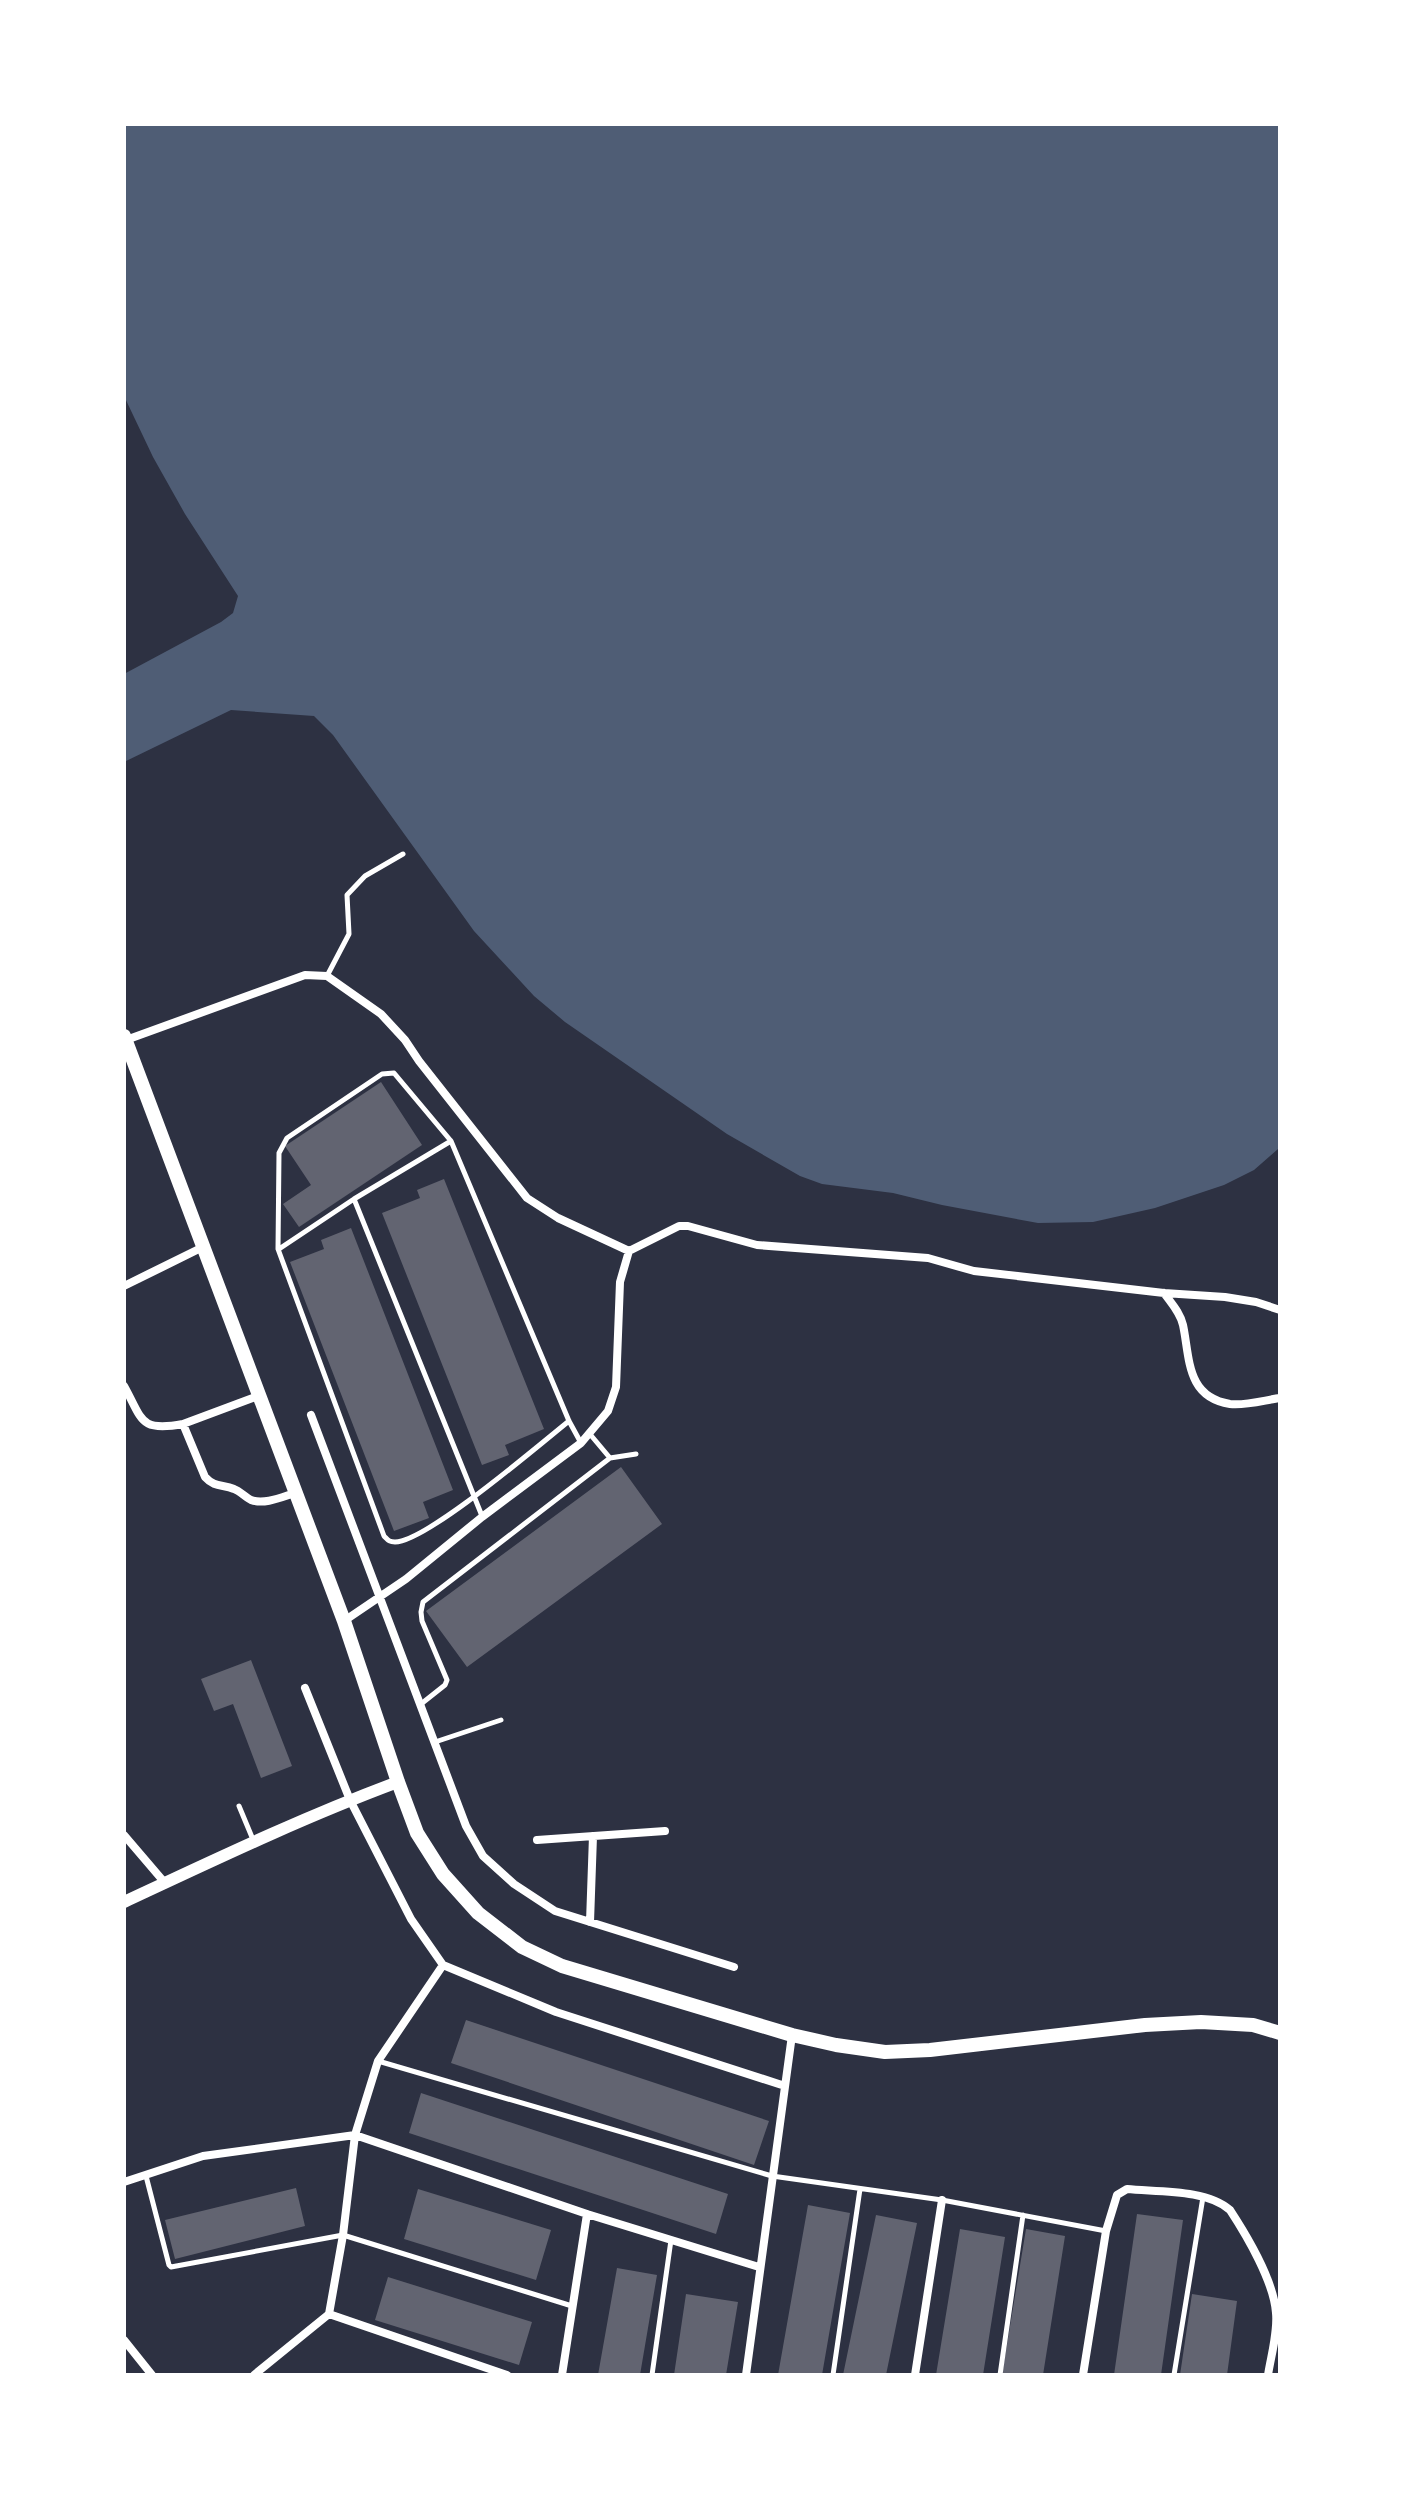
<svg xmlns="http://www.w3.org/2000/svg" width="1404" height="2499" font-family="Lato,sans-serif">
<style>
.water{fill:#4f5d75}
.building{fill:#626471}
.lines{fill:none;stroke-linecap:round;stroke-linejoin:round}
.service{stroke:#fff;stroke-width:5}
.minor{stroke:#fff;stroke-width:8}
.tertiary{stroke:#fff;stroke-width:12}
.secondary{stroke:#fff;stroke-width:14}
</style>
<rect width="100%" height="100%" fill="#2d3142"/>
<path class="water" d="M 124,124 L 1280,124 L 1280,1147 L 1278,1149 L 1254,1170 L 1224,1185 L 1155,1208 L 1093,1222 L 1038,1223 L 942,1205 L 893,1193 L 822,1184 L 800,1176 L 727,1134 L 565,1022 L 534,996 L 474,931 L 333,735 L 314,716 L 231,710 L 124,762 L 124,674 L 221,622 L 233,613 L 238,596 L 185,514 L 153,457 L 124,396 Z"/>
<path class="building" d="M 381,1082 L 422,1145 L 299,1227 L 283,1204 L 311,1185 L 285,1146 Z
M 444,1179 L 544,1429 L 505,1445 L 509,1455 L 482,1465 L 382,1213 L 420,1198 L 417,1190 Z
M 351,1228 L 453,1490 L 423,1502 L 429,1518 L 394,1531 L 290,1262 L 324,1249 L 321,1240 Z
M 621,1467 L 662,1524 L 467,1667 L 426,1611 Z
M 251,1660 L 292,1766 L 261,1778 L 233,1704 L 214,1711 L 201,1679 Z
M 466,2020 L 769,2121 L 754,2165 L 451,2063 Z
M 421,2093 L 728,2194 L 716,2234 L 409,2133 Z
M 296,2188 L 305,2226 L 175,2259 L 165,2220 Z
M 418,2189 L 551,2230 L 536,2280 L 404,2239 Z
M 808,2205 L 850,2213 L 822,2375 L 778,2375 Z
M 1137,2214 L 1183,2220 L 1161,2375 L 1114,2375 Z
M 876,2215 L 917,2223 L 886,2375 L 843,2375 Z
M 960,2229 L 1005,2237 L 983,2375 L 936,2375 Z
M 1026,2229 L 1065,2236 L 1043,2375 L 1002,2375 Z
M 617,2268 L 657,2275 L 640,2375 L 598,2375 Z
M 388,2277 L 532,2322 L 519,2365 L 375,2320 Z
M 686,2294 L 738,2302 L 726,2375 L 674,2375 Z
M 1192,2294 L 1237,2301 L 1227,2375 L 1180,2375 Z"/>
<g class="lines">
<path class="service" d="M 327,976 L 349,934 L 347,895 L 365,876 L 403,854
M 354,1199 L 482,1516
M 279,1249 L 354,1199 L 451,1141
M 569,1421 C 539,1445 426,1542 395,1542 C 389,1542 388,1540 384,1536 L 278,1249 L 279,1153 L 287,1138 L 382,1074 L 394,1073 L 451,1141 L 569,1421 L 581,1443
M 589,1433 L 610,1458
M 421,1704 L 445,1685 L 447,1680 L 422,1621 L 421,1612 L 423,1602 L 610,1458 L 636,1454
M 435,1742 L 501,1720
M 239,1806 L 254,1842
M 378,2061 L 772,2176 L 942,2200 L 1106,2231
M 146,2176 L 169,2265 L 171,2267 L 343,2235 L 572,2306
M 652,2375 L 671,2240
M 833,2375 L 860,2189
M 1000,2375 L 1023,2215
M 1174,2375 L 1203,2197"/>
<path class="minor" d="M 126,1040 L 305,975 L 327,976 L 381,1014 L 405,1040 L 419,1061 L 527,1198 L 558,1218 L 629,1251
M 629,1251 L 679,1226 L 688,1226 L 757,1245 L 928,1258 L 974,1271 L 1164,1293 L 1225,1297 L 1256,1302 L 1280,1310
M 124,1286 L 203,1247
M 1164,1293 C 1171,1303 1180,1312 1183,1325 C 1190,1358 1186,1397 1230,1404 C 1245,1406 1265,1400 1280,1398
M 124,1386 C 143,1420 139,1432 183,1424 L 205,1477 C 215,1488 223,1484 234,1489 C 240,1491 245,1497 251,1500 C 264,1505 282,1497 295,1493
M 311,1415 L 466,1826 L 483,1856 L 514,1884 L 555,1911 L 734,1967
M 183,1424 L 258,1396
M 344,1621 L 406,1579 L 482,1517 L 581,1443 L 608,1411 L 616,1387 L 620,1282 L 629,1251
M 124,1835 L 165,1883
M 537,1840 L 665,1831
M 590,1922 L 593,1836
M 443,1965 L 556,2012 L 785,2086
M 124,2182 L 203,2156 L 355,2135 L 587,2214 L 759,2267
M 329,2314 L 507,2375
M 124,2340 L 152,2375
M 254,2375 L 329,2314 L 343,2235 L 355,2135 L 378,2061 L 443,1965 L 411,1919 L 350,1800 L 305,1688
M 562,2375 L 587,2214
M 746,2375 L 792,2035
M 915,2375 L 942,2200
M 1083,2375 L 1106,2231 L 1117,2195 L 1127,2189 C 1157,2192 1207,2189 1230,2210 C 1247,2236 1274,2282 1276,2313 C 1278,2332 1271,2356 1268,2375"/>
<path class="tertiary" d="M 124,1902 C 214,1860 304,1817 398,1782"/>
<path class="secondary" d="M 124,1036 L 344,1621 L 398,1782 L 417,1833 L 443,1874 L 478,1913 L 522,1947 L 562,1966 L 792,2035 L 836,2045 L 885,2052 L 930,2050 L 1145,2025 L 1201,2022 L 1253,2025 L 1280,2033"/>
</g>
<rect width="1404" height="2499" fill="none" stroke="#ffffff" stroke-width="252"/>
</svg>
